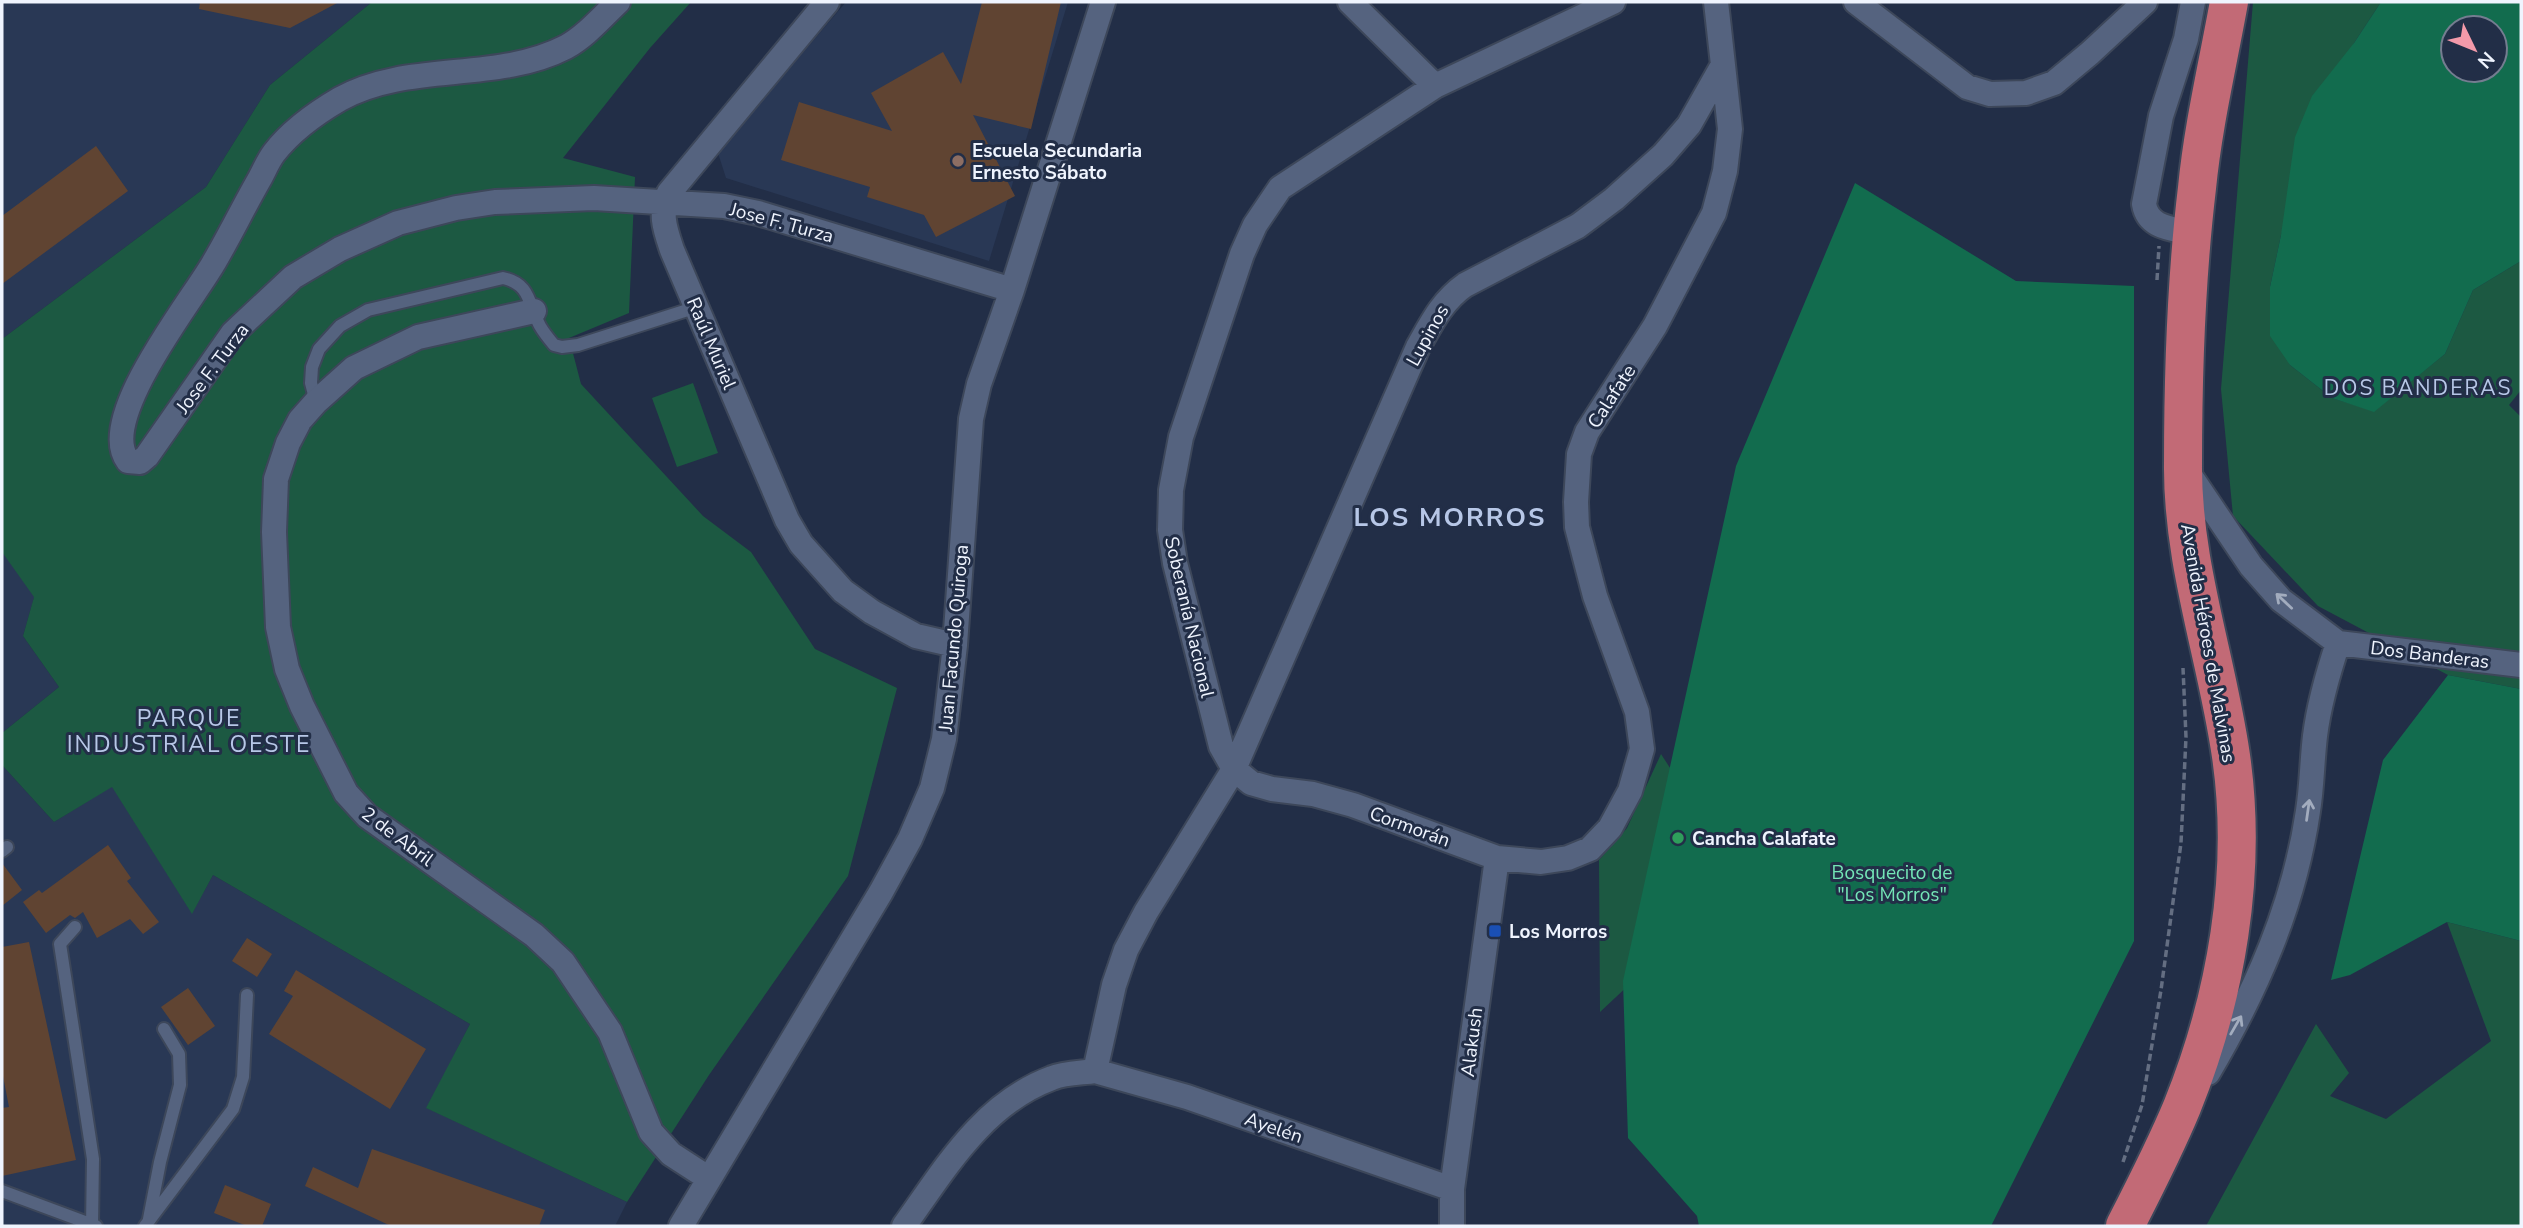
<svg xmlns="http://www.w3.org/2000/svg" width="2523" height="1228" font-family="'Nunito Sans',sans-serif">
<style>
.built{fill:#293855}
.green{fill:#1c5942}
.forest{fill:#126c4e;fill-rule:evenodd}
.building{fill:#604432}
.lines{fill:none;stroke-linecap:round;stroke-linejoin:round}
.service-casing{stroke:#3d475a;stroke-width:16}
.minor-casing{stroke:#3d475a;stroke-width:28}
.trunk-casing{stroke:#3d475a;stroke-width:42}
.path{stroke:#646e82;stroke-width:3.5;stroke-dasharray:7 3.5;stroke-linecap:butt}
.service{stroke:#55637f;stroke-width:12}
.minor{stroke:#55637f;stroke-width:24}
.trunk{stroke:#c26a76;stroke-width:38}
.oneway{stroke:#a2acbe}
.education-dot{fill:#8d6e63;stroke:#222e47;stroke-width:2.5}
.leisure-dot{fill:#2e9e5b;stroke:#222e47;stroke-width:2.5}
.transit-dot{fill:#1a4fb4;stroke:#222e47;stroke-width:2.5}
.labels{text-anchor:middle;stroke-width:6;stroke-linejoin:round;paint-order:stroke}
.poi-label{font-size:19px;font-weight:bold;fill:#eff4fe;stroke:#222e47;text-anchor:start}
.street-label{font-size:19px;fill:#eff4fe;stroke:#222e47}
.park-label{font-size:19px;fill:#73e5b6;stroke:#222e47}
.neighbourhood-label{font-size:21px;letter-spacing:2px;fill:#b7c7e7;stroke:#222e47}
.quarter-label{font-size:23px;letter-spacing:2px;fill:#b7c7e7;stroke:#222e47}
.district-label{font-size:26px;font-weight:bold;letter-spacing:2px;fill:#b7c7e7;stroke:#222e47}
</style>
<rect width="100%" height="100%" fill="#222e47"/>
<path class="built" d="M 2,2 L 372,2 L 270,85 L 206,187 L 2,339 Z
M 846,2 L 1068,2 L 989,261 L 726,178 L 718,153 Z
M 2,539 L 38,584 L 23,636 L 59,687 L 2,733 Z
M 2,765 L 54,822 L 112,786 L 192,913 L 213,875 L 470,1024 L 427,1108 L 627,1202 L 615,1226 L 2,1226 Z"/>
<path class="green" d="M 372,2 L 691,2 L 650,48 L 563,158 L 635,177 L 629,313 L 569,338 L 581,384 L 703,516 L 751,552 L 815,649 L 897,688 L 848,876 L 709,1075 L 627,1202 L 426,1108 L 470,1024 L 213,875 L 192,914 L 112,787 L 54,822 L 2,765 L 2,733 L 59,687 L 23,636 L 34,597 L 2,552 L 2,339 L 206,187 L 270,85 Z
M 2253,2 L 2381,2 L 2354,43 L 2281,235 L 2270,287 L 2290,365 L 2332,398 L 2374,411 L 2445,354 L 2473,290 L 2521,261 L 2521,390 L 2509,405 L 2521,417 L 2521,689 L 2448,675 L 2318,606 L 2233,516 L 2221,389 Z
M 693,383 L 718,453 L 677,467 L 652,398 Z
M 1661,754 L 1683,788 L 1648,967 L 1600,1012 L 1599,860 L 1627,828 Z
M 2447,922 L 2521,941 L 2521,1226 L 2206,1226 L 2316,1024 L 2349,1073 L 2330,1096 L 2386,1119 L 2491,1041 Z"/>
<path class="forest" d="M 2381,2 L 2521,2 L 2521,261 L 2473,290 L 2445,354 L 2374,412 L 2332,398 L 2290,365 L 2270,336 L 2270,287 L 2281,235 L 2295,137 L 2312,96 L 2354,43 ZM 2453,28 L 2495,28 L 2495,70 L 2453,70 Z
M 1855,183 L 2016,281 L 2134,286 L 2134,941 L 1991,1226 L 1699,1226 L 1697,1216 L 1628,1138 L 1623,981 L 1736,466 Z
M 2448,675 L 2521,689 L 2521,941 L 2447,922 L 2350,975 L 2331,980 L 2383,760 Z"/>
<path class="building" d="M 200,2 L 339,2 L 290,28 L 199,9 Z
M 982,2 L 1061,2 L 1031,129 L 973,115 L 1015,196 L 936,237 L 924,215 L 867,197 L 870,187 L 781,160 L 799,102 L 892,131 L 871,93 L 943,52 L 961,84 Z
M 96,146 L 128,191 L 2,284 L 2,216 Z
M 108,845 L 131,878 L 127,881 L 159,922 L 143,934 L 130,919 L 97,938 L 83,912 L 75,918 L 70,915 L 46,933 L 23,902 L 39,890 L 42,893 Z
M 2,863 L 22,890 L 2,906 Z
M 247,938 L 272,954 L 257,977 L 232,961 Z
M 29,942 L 76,1160 L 2,1176 L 2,1108 L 9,1107 L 2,1071 L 2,947 Z
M 296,970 L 426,1049 L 390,1109 L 269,1034 L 293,996 L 284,991 Z
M 188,988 L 215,1026 L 188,1045 L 161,1007 Z
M 372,1149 L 545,1210 L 539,1226 L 391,1226 L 305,1186 L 313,1167 L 358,1188 Z
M 225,1185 L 271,1204 L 262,1226 L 247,1226 L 214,1213 Z"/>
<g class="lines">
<g class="service-casing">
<path id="service" d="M 316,402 L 311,383 L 312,367 L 319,349 L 340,326 L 368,310 L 503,278 C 531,284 528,304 540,326 C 544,333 549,339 554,345 L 562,347 L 578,345 L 697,307
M 2,851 L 7,847
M 75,927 L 60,944 L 93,1159 L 92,1226
M 2,1191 L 96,1226
M 149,1219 L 160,1162 L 180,1085 L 179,1054 L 164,1029
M 145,1226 L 233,1109 L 243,1077 L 247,995"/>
</g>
<g class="minor-casing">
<path id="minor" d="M 618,2 C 602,17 586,36 566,47 C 496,83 408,61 340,99 C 316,113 291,131 274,153 C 268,161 264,171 259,180 C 243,208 229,237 213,264 C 191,302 96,420 128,461 L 140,462 L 147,456 L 233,333 L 293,277 L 340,249 L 398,223 L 456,208 L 495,202 L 594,198 L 724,206 L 758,213 L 1012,290
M 827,2 L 669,193 C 659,214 665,229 672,250 L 787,520 L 801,544 L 843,591 L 872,612 L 916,636 L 955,645
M 1350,2 L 1435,86
M 1613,2 L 1435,86 L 1280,188 L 1255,225 L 1242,254 L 1181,437 L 1171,490 L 1170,530 L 1175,563 L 1221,746 L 1234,769 L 1251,783 L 1272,789 L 1313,794 L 1353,805 L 1497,858 L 1541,862 L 1568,858 L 1590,849 L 1610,828 L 1630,791 L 1642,749 L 1637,712 L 1595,596 L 1577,527 L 1576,502 L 1579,454 L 1587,432 L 1655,326 L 1714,213 L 1725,171 L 1730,129 L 1723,65
M 1856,2 L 1967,87 L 1990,94 L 2026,93 L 2054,83 L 2090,53 L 2145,2
M 2192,233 C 2171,228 2148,228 2144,204 L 2161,116 L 2186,39 L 2193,2
M 534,311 L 418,337 L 354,368 L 316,402 L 300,420 L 288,443 L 276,479 L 274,532 L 278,627 L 287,669 L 302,706 L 346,793 L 367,816 L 534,935 L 563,962 L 610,1032 L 651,1132 L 671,1154 L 708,1178
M 2185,468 L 2251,566 L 2281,600 L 2338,643 L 2521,665
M 1095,1071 L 1187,1097 L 1452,1189
M 2208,1073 C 2256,991 2294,906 2308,811 C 2312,786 2312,761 2315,736 C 2319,704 2328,673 2338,643
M 681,1226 L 881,892 L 910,839 L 932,788 L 944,739 L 955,645 L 971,419 L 979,384 L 1012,290 L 1103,2
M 904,1226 C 945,1169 982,1104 1052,1078 C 1064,1073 1081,1073 1095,1071 L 1114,985 L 1126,950 L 1146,912 L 1234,769 L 1418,347 C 1431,324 1442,301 1465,285 L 1578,226 L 1614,199 L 1663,155 L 1689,125 L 1723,65 L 1716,2
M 1452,1226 L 1452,1189 L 1497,858"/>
</g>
<g class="trunk-casing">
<path id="trunk" d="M 2125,1226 C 2145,1187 2165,1148 2182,1107 C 2226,998 2248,873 2231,756 C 2217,658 2182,564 2183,464 C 2183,372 2186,279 2197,188 C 2203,126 2218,63 2229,2"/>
</g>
<path class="path" d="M 2157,280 L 2159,246
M 2123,1162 L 2142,1105 L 2161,990 L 2181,843 L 2186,737 L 2183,668"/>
<use href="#service" class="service"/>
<use href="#minor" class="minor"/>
<use href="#trunk" class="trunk"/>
</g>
<defs><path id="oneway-shaft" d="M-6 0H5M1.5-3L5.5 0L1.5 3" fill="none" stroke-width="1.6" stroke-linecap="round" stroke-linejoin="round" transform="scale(1.75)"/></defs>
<g class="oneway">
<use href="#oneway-shaft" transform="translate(2284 601) rotate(-137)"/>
<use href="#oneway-shaft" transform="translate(2308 810) rotate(-82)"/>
<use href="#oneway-shaft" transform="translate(2236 1025) rotate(-60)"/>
</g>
<circle class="education-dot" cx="958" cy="161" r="7"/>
<circle class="leisure-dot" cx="1678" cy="838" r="7"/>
<rect class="transit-dot" x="1488" y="924" width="14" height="14" rx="3.5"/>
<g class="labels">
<g class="poi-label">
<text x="972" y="157">Escuela Secundaria<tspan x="972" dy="22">Ernesto Sábato</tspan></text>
<text x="1692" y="845">Cancha Calafate</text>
<text x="1509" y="938">Los Morros</text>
</g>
<g class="street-label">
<text transform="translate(782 222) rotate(15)" y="7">Jose F. Turza</text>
<text transform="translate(1427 335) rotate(-61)" y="7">Lupinos</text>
<text transform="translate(712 343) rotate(67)" y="7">Raúl Muriel</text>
<text transform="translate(212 368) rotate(-53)" y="7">Jose F. Turza</text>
<text transform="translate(1611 396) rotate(-57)" y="7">Calafate</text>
<text transform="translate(1190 617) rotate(77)" y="7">Soberanía Nacional</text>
<text transform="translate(953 638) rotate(-85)" y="7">Juan Facundo Quiroga</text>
<text transform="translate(2209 643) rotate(80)" y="7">Avenida Héroes de Malvinas</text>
<text transform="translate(2430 654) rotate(7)" y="7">Dos Banderas</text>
<text transform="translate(1410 826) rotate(20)" y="7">Cormorán</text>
<text transform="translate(398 836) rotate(37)" y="7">2 de Abril</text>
<text transform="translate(1471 1042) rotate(-83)" y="7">Alakush</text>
<text transform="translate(1274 1127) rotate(19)" y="7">Ayelén</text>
</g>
<g class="park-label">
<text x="1892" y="879">Bosquecito de<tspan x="1892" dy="22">"Los Morros"</tspan></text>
</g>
<g class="neighbourhood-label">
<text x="2418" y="395">DOS BANDERAS</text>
</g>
<g class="quarter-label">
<text x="189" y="726">PARQUE<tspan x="189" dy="26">INDUSTRIAL OESTE</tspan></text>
</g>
<g class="district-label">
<text x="1450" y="526">LOS MORROS</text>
</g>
</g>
<rect width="2523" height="1228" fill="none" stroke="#eff4fe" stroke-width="7"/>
<g transform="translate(2474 49) rotate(133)"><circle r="33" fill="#222e47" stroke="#747d90" stroke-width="2"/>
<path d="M0-5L12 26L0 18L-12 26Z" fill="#f39aaa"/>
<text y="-10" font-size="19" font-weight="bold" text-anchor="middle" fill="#eff4fe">N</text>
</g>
</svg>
